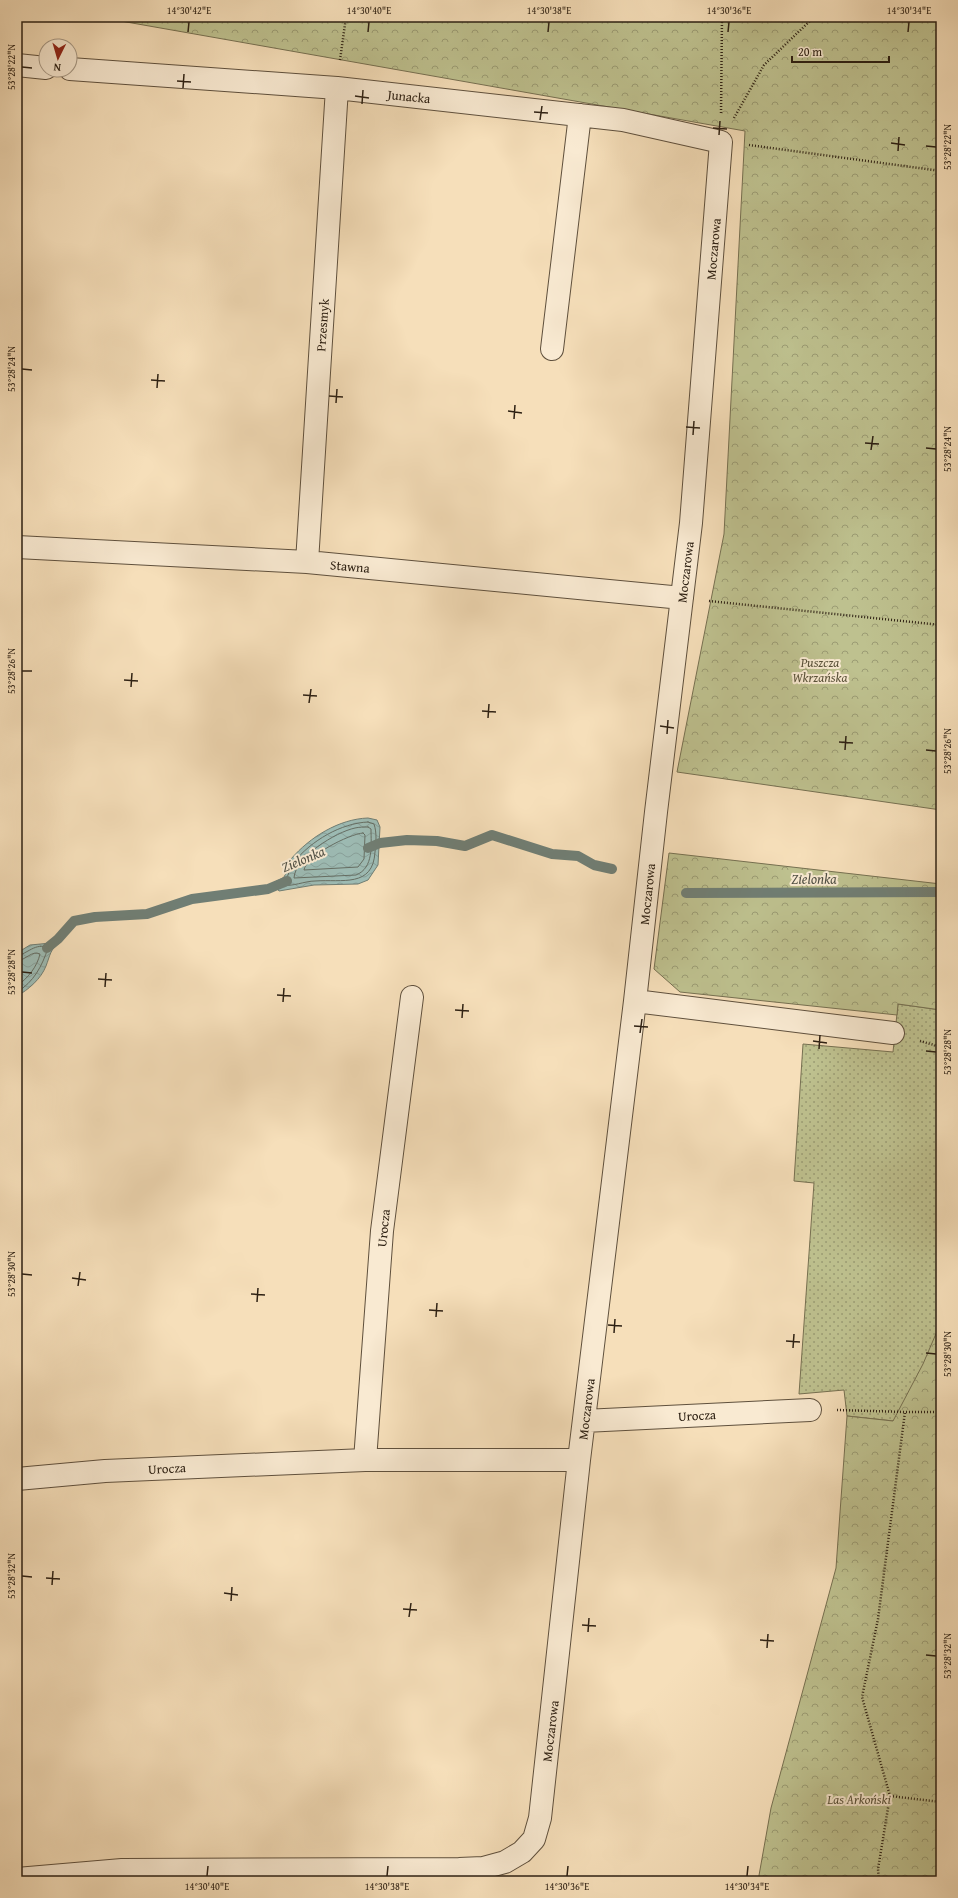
<svg xmlns="http://www.w3.org/2000/svg" width="958" height="1898" font-family="'Gentium Book Plus',serif">
<style>
.grass{fill:url(#grass-dots);stroke:#767051}
.forest{fill:url(#forest-crowns);stroke:#767051}
.water{fill:url(#water-waves);stroke:#707e74}
.lines{fill:none;stroke-linecap:round;stroke-linejoin:round}
.shore{stroke:#656e64;stroke-width:1}
.stream{stroke:#707e74;stroke-width:10}
.minor-casing{stroke:#5f503d;stroke-width:24}
.path{stroke:#2d2013;stroke-width:2.5;stroke-dasharray:1 2;stroke-linecap:butt}
.minor{stroke:#f9ead2;stroke-width:22}
.ticks{fill:none;stroke:#2d2013;stroke-width:1.5}
.labels{text-anchor:middle;stroke-width:4;stroke-linejoin:round;paint-order:stroke}
.street-label{font-size:13px;fill:#2d2013;stroke:#f9ead2}
.park-label{font-size:13px;font-style:italic;fill:#585038;stroke:#f9ead2}
.water-label{font-size:14px;font-style:italic;fill:#4f4f44;stroke:#f9ead2}
.neatline{fill:none;stroke:#2d2013;stroke-width:1.5}
.ticks-label{font-size:10px;text-anchor:middle;fill:#2d2013}
</style>
<defs>
<pattern id="grass-dots" width="8" height="8" patternUnits="userSpaceOnUse"><rect width="8" height="8" fill="#bec18f"/><path d="M2 2h.1M6 6h.1" fill="none" stroke="#9b9c74" stroke-width="1.8" stroke-linecap="round"/></pattern>
<pattern id="forest-crowns" width="20" height="18" patternUnits="userSpaceOnUse"><rect width="20" height="18" fill="#bec18f"/><path d="M2 6a3 3 0 1 1 6 0M12 15a3 3 0 1 1 6 0" fill="none" stroke="#9b9c74"/></pattern>
<pattern id="water-waves" width="16" height="10" patternUnits="userSpaceOnUse"><rect width="16" height="10" fill="#9dbcb5"/><path d="M0 5q4-4 8 0t8 0" fill="none" stroke="#88a19b"/></pattern>
</defs>
<rect width="100%" height="100%" fill="#f6dfba"/>
<filter id="stains"><feTurbulence type="fractalNoise" baseFrequency=".005" numOctaves="4"/><feColorMatrix values="0 0 0 0 .2 0 0 0 0 .09 0 0 0 0 .02 0 0 0 .5 -.17"/></filter>
<radialGradient id="worn" r=".72"><stop offset=".6" stop-color="#630" stop-opacity="0"/><stop offset="1" stop-color="#630" stop-opacity=".3"/></radialGradient>
<path class="grass" d="M 898,1004 L 941,1010 L 941,1426 L 847,1416 L 844,1390 L 799,1394 L 814,1183 L 794,1181 L 803,1044 L 893,1052 Z"/>
<path class="forest" d="M 98,17 L 941,17 L 941,810 L 677,772 L 724,534 L 745,131 Z
M 669,853 L 941,884 L 941,1010 L 898,1004 L 897,1015 L 680,992 L 654,969 Z
M 941,1322 L 941,1881 L 758,1881 L 771,1808 L 836,1568 L 847,1416 L 893,1421 L 923,1364 Z"/>
<path class="water" d="M 368,818 L 377,820 L 380,827 L 378,865 L 368,880 L 358,884 L 314,885 L 279,891 L 273,883 C 276,881 282,879 284,877 C 288,872 287,864 291,859 C 310,837 339,819 368,818 Z
M 57,938 L 60,942 C 50,949 50,956 46,966 C 41,979 28,990 17,996 L 17,953 L 30,945 L 51,943 Z"/>
<g class="lines">
<path class="shore" d="M 368,822 L 374,824 C 377,833 376,843 375,852 C 373,888 342,879 315,881 C 305,881 292,887 282,885 L 282,883 C 290,877 288,869 294,862 C 311,841 341,823 368,822 Z
M 368,827 L 371,829 C 371,845 374,868 356,875 L 294,878 C 295,857 336,832 355,828 C 359,827 364,827 368,827 Z
M 363,833 L 365,835 L 364,859 L 358,867 L 304,870 C 306,856 349,834 363,833 Z
M 17,956 C 27,954 36,942 48,948 C 42,966 34,982 17,992
M 17,961 C 26,960 32,950 40,954 C 37,967 28,978 17,986"/>
<path class="stream" d="M 368,848 L 380,843 L 407,840 L 437,841 L 465,846 L 492,835 L 552,854 L 578,856 L 594,865 L 612,869
M 686,893 L 941,892
M 47,948 L 58,939 L 74,921 L 95,917 L 147,914 L 192,899 L 268,889 L 287,881"/>
<g class="minor-casing">
<path id="minor" d="M 17,65 L 46,68
M 552,349 L 580,115
M 17,547 L 307,562 L 682,598
M 307,562 L 337,88
M 635,1001 L 893,1033
M 584,1421 L 810,1410
M 365,1460 L 382,1231 L 412,997
M 17,1479 L 105,1471 L 365,1460 L 579,1460
M 17,1879 L 122,1870 L 459,1869 L 483,1868 L 505,1862 L 522,1852 L 534,1839 L 540,1818 L 579,1460 L 635,1001 L 656,812 L 691,523 L 721,142 L 623,120 L 337,88 L 70,69"/>
</g>
<path class="path" d="M 17,26 L 22,17
M 340,60 L 346,17
M 721,113 L 722,17
M 734,118 L 764,65 L 814,17
M 749,145 L 941,171
M 709,601 L 941,625
M 920,1041 L 941,1047
M 837,1410 L 905,1412 L 878,1619 L 862,1697 L 890,1796 L 878,1869 L 879,1881
M 906,1412 L 941,1412
M 890,1796 L 941,1802"/>
<use href="#minor" class="minor"/>
</g>
<path class="ticks" d="M 188,32 L 189,22M 368,32 L 369,22M 548,32 L 549,22M 728,32 L 729,22M 908,32 L 909,22M 22,67 L 32,68M 177,81 L 191,82M 183,88 L 184,74M 355,96 L 369,98M 362,104 L 363,90M 534,112 L 548,113M 540,120 L 542,106M 713,128 L 727,129M 719,135 L 720,121M 891,143 L 905,145M 926,146 L 936,147M 898,151 L 899,137M 22,369 L 32,370M 151,380 L 165,381M 157,388 L 158,374M 329,396 L 343,397M 336,403 L 337,389M 508,411 L 522,413M 514,419 L 515,405M 686,427 L 700,428M 693,435 L 694,421M 865,443 L 879,444M 926,448 L 936,449M 871,450 L 873,436M 22,671 L 32,671M 124,680 L 138,681M 131,687 L 132,673M 303,695 L 317,696M 309,703 L 311,689M 482,711 L 496,712M 488,718 L 489,704M 660,726 L 674,728M 667,734 L 668,720M 839,742 L 853,743M 845,750 L 846,736M 926,750 L 936,751M 22,972 L 32,973M 98,979 L 112,980M 105,987 L 106,973M 277,995 L 291,996M 283,1002 L 284,988M 455,1010 L 469,1011M 462,1018 L 463,1004M 634,1026 L 648,1027M 640,1033 L 642,1019M 813,1041 L 827,1043M 819,1049 L 820,1035M 926,1051 L 936,1052M 22,1274 L 32,1275M 72,1278 L 86,1280M 78,1286 L 80,1272M 251,1294 L 265,1295M 257,1302 L 258,1288M 429,1310 L 443,1311M 436,1317 L 437,1303M 608,1325 L 622,1326M 614,1333 L 615,1319M 786,1341 L 800,1342M 793,1348 L 794,1334M 926,1353 L 936,1354M 22,1576 L 32,1577M 46,1578 L 60,1579M 52,1585 L 53,1571M 224,1593 L 238,1595M 231,1601 L 232,1587M 403,1609 L 417,1610M 409,1617 L 411,1603M 582,1625 L 596,1626M 588,1632 L 589,1618M 760,1640 L 774,1641M 767,1648 L 768,1634M 926,1655 L 936,1656M 207,1876 L 208,1866M 387,1876 L 388,1866M 567,1876 L 568,1866M 747,1876 L 748,1866"/>
<g class="labels">
<g class="street-label">
<text transform="translate(409 96) rotate(6)" y="5">Junacka</text>
<text transform="translate(713 249) rotate(-85)" y="5">Moczarowa</text>
<text transform="translate(322 325) rotate(-86)" y="5">Przesmyk</text>
<text transform="translate(350 566) rotate(5)" y="5">Stawna</text>
<text transform="translate(685 572) rotate(-83)" y="5">Moczarowa</text>
<text transform="translate(647 894) rotate(-84)" y="5">Moczarowa</text>
<text transform="translate(383 1228) rotate(-84)" y="5">Urocza</text>
<text transform="translate(586 1409) rotate(-83)" y="5">Moczarowa</text>
<text transform="translate(697 1415) rotate(-3)" y="5">Urocza</text>
<text transform="translate(167 1468) rotate(-3)" y="5">Urocza</text>
<text transform="translate(550 1731) rotate(-83)" y="5">Moczarowa</text>
</g>
<g class="park-label">
<text x="820" y="667">Puszcza<tspan x="820" dy="15">Wkrzańska</tspan></text>
<text x="859" y="1804">Las Arkoński</text>
</g>
<g class="water-label">
<text transform="translate(303 859) rotate(-23)" y="5">Zielonka</text>
<text x="814" y="884">Zielonka</text>
</g>
</g>
<rect width="958" height="1898" fill="none" stroke="#f6dfba" stroke-width="44"/>
<g transform="translate(58 58) rotate(185)"><circle r="19" fill="#f9ead2" stroke="#a79986"/>
<path d="M0-3L7 15L0 10L-7 15Z" fill="#8f2418"/>
<text y="-6" font-size="11" font-weight="bold" text-anchor="middle" fill="#2d2013">N</text>
</g>
<path d="M792 56v6h97v-6" fill="none" stroke="#2d2013" stroke-width="2"/>
<text x="798" y="56" font-size="12" fill="#2d2013" stroke="#f9ead2" stroke-width="3" paint-order="stroke">20 m</text>
<rect x="22" y="22" width="914" height="1854" class="neatline"/>
<g class="ticks-label">
<text x="189" y="14">14°30'42"E</text>
<text x="369" y="14">14°30'40"E</text>
<text x="549" y="14">14°30'38"E</text>
<text x="729" y="14">14°30'36"E</text>
<text x="909" y="14">14°30'34"E</text>
<text transform="translate(11 67) rotate(-90)" y="4">53°28'22"N</text>
<text transform="translate(947 147) rotate(-90)" y="4">53°28'22"N</text>
<text transform="translate(11 369) rotate(-90)" y="4">53°28'24"N</text>
<text transform="translate(947 449) rotate(-90)" y="4">53°28'24"N</text>
<text transform="translate(11 671) rotate(-90)" y="4">53°28'26"N</text>
<text transform="translate(947 751) rotate(-90)" y="4">53°28'26"N</text>
<text transform="translate(11 972) rotate(-90)" y="4">53°28'28"N</text>
<text transform="translate(947 1052) rotate(-90)" y="4">53°28'28"N</text>
<text transform="translate(11 1274) rotate(-90)" y="4">53°28'30"N</text>
<text transform="translate(947 1354) rotate(-90)" y="4">53°28'30"N</text>
<text transform="translate(11 1576) rotate(-90)" y="4">53°28'32"N</text>
<text transform="translate(947 1656) rotate(-90)" y="4">53°28'32"N</text>
<text x="207" y="1890">14°30'40"E</text>
<text x="387" y="1890">14°30'38"E</text>
<text x="567" y="1890">14°30'36"E</text>
<text x="747" y="1890">14°30'34"E</text>
</g>
<rect width="100%" height="100%" filter="url(#stains)"/>
<rect width="100%" height="100%" fill="url(#worn)"/>
</svg>
